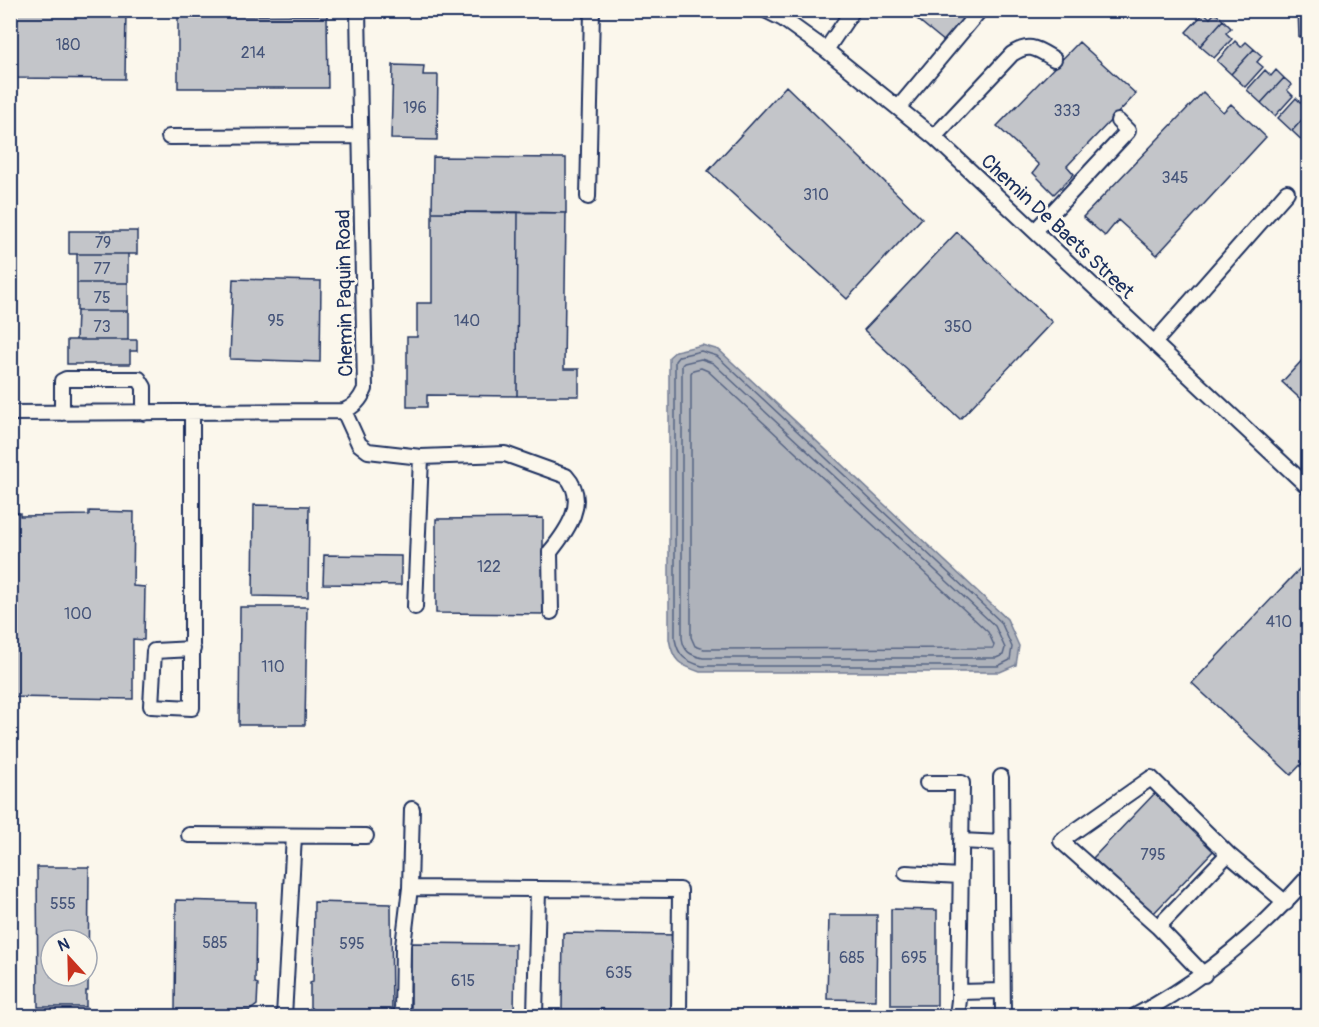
<svg xmlns="http://www.w3.org/2000/svg" width="1319" height="1027" font-family="Pangolin,sans-serif">
<style>
.water{fill:#afb3bb;stroke:#747e96;stroke-width:1.5}
.lines{fill:none;stroke-linecap:round;stroke-linejoin:round}
.shore{stroke:#566483;stroke-width:1.5}
.building{fill:#c3c5c9;stroke:#1b2f5e;stroke-width:1.5;fill-rule:evenodd}
.minor-casing{stroke:#1b2f5e;stroke-width:18}
.minor{stroke:#fbf7ec;stroke-width:14}
.labels{text-anchor:middle;stroke-width:6;stroke-linejoin:round;paint-order:stroke}
.number-label{font-size:16px;fill:#455479}
.street-label{font-size:20px;fill:#1b2f5e;stroke:#fbf7ec}
</style>
<rect width="100%" height="100%" fill="#fbf7ec"/>
<filter id="ink" filterUnits="userSpaceOnUse"><feTurbulence type="fractalNoise" baseFrequency=".0167" numOctaves="2"/><feDisplacementMap in="SourceGraphic" scale="12" xChannelSelector="R" yChannelSelector="G"/><feConvolveMatrix kernelMatrix="1 2 1 2 8 2 1 2 1" color-interpolation-filters="sRGB"/></filter>
<g filter="url(#ink)">
<path class="water" d="M 702,345 L 719,350 L 1007,619 L 1019,646 L 1016,665 L 1000,672 L 700,672 C 680,665 673,662 669,639 L 669,357 L 676,351 Z"/>
<g class="lines">
<path class="shore" d="M 701,351 L 717,356 L 1001,622 L 1012,647 L 1010,660 L 998,666 L 702,666 C 685,661 678,656 675,639 L 675,361 L 679,356 Z
M 701,359 L 713,363 L 995,626 L 1005,648 L 1003,655 L 996,658 L 703,658 C 690,655 684,652 682,638 L 682,365 L 684,363 Z
M 701,368 L 708,371 L 988,632 L 994,645 L 993,648 L 704,649 L 695,646 L 691,637 L 691,373 L 693,370 Z"/>
</g>
<path class="building" d="M 12,10 L 126,10 L 125,79 L 11,78 Z
M 906,10 L 970,10 L 945,42 Z
M 1298,10 L 1308,10 L 1308,44 L 1307,37 L 1299,37 Z
M 1204,13 L 1210,18 L 1215,13 L 1223,20 L 1200,46 L 1186,32 Z
M 327,15 L 328,88 L 178,88 L 178,16 Z
M 1223,20 L 1231,28 L 1226,33 L 1232,39 L 1214,58 L 1200,46 Z
M 1235,41 L 1241,47 L 1246,42 L 1254,49 L 1231,74 L 1217,61 Z
M 1079,42 L 1136,94 L 1067,166 L 1074,174 L 1054,194 L 1033,173 L 1039,165 L 997,126 Z
M 1254,49 L 1262,56 L 1257,62 L 1263,67 L 1245,87 L 1231,74 Z
M 393,65 L 424,66 L 423,75 L 438,75 L 437,140 L 391,139 Z
M 1265,70 L 1271,76 L 1276,70 L 1284,78 L 1261,103 L 1247,90 Z
M 1284,78 L 1292,85 L 1287,90 L 1293,96 L 1275,116 L 1261,103 Z
M 786,86 L 922,218 L 847,299 L 708,171 Z
M 1203,92 L 1223,112 L 1231,104 L 1266,137 L 1157,255 L 1118,220 L 1105,236 L 1083,217 Z
M 1296,98 L 1302,104 L 1307,99 L 1308,100 L 1308,113 L 1292,131 L 1278,118 Z
M 1308,113 L 1308,141 L 1306,144 L 1292,131 Z
M 433,157 L 566,158 L 566,213 L 432,212 Z
M 432,212 L 518,212 L 517,396 L 427,395 L 427,407 L 407,407 L 407,337 L 417,337 L 417,303 L 432,303 Z
M 518,212 L 566,213 L 564,369 L 579,369 L 579,396 L 517,396 Z
M 69,231 L 137,231 L 137,254 L 69,254 Z
M 957,232 L 1052,322 L 960,419 L 864,330 Z
M 77,254 L 128,254 L 128,283 L 77,283 Z
M 233,279 L 321,281 L 320,362 L 230,359 Z
M 77,283 L 128,283 L 128,311 L 77,311 Z
M 77,311 L 128,311 L 128,340 L 76,340 Z
M 67,340 L 137,340 L 137,351 L 130,351 L 130,364 L 67,364 Z
M 1308,354 L 1308,406 L 1282,382 Z
M 254,505 L 309,506 L 308,597 L 253,596 Z
M 89,511 L 134,512 L 133,586 L 145,587 L 144,640 L 133,639 L 133,699 L 10,697 L 10,512 L 20,513 L 20,516 L 89,515 Z
M 543,518 L 543,614 L 436,613 L 436,519 Z
M 324,555 L 401,556 L 401,585 L 323,584 Z
M 1308,560 L 1308,757 L 1291,775 L 1192,683 Z
M 240,607 L 307,607 L 305,725 L 239,725 Z
M 1155,793 L 1214,850 L 1153,914 L 1093,858 Z
M 37,867 L 89,867 L 88,991 L 86,991 L 86,1007 L 38,1007 ZM 51,940 L 87,940 L 87,976 L 51,976 Z
M 176,900 L 256,902 L 255,983 L 258,984 L 257,1005 L 249,1011 L 175,1011 Z
M 314,902 L 391,904 L 392,1015 L 319,1015 L 310,1007 L 310,983 L 313,982 Z
M 891,909 L 937,910 L 937,1005 L 891,1005 Z
M 829,915 L 877,915 L 876,1000 L 827,999 Z
M 563,933 L 677,935 L 676,1010 L 562,1009 Z
M 411,943 L 515,944 L 514,1016 L 411,1015 Z"/>
<g class="lines">
<g class="minor-casing">
<path id="minor" d="M 765,10 L 783,19 L 826,50 L 934,137 L 1308,487
M 826,50 L 853,10
M 899,107 L 980,10
M 169,137 L 360,136
M 934,137 L 1012,54 C 1030,42 1037,49 1054,59
M 588,197 L 592,10
M 1035,231 L 1128,131 L 1118,121
M 1154,343 L 1287,192
M 344,411 L 359,444 L 368,451 L 421,457 L 505,454 L 566,476 C 589,501 567,531 550,552 L 551,612
M 192,412 L 192,708 L 151,706 L 154,651 L 193,649
M 10,413 L 344,411 C 355,406 360,400 365,389 L 358,10
M 62,413 L 62,381 L 66,379 L 139,379 L 144,387 L 144,413
M 415,607 L 421,457
M 1001,777 L 1003,1016
M 927,783 L 962,783 L 959,1000 L 957,1016
M 189,835 L 366,836
M 961,841 L 1002,843
M 906,873 L 960,876
M 410,888 L 680,890 L 679,1016
M 1158,927 L 1061,841 L 1151,778 L 1228,854
M 1204,975 L 1158,927 L 1228,854 L 1286,903
M 959,992 L 1002,991
M 284,1016 L 294,836
M 402,1016 L 403,946 L 410,888 L 412,809
M 535,1016 L 538,889
M 1135,1016 C 1202,981 1258,934 1308,877"/>
</g>
<use href="#minor" class="minor"/>
</g>
</g>
<g class="labels">
<g class="number-label">
<text x="68" y="50">180</text>
<text x="253" y="58">214</text>
<text x="415" y="113">196</text>
<text x="1067" y="116">333</text>
<text x="1175" y="183">345</text>
<text x="816" y="200">310</text>
<text x="103" y="248">79</text>
<text x="102" y="274">77</text>
<text x="102" y="303">75</text>
<text x="276" y="326">95</text>
<text x="467" y="326">140</text>
<text x="102" y="332">73</text>
<text x="958" y="332">350</text>
<text x="489" y="572">122</text>
<text x="78" y="619">100</text>
<text x="1279" y="627">410</text>
<text x="273" y="672">110</text>
<text x="1153" y="860">795</text>
<text x="63" y="909">555</text>
<text x="215" y="948">585</text>
<text x="352" y="949">595</text>
<text x="852" y="963">685</text>
<text x="914" y="963">695</text>
<text x="619" y="978">635</text>
<text x="463" y="986">615</text>
</g>
<g class="street-label">
<text transform="translate(1058 226) rotate(43)" y="7">Chemin De Baets Street</text>
<text transform="translate(344 293) rotate(-91)" y="7">Chemin Paquin Road</text>
</g>
</g>
<rect width="1319" height="1027" fill="none" stroke="#fbf7ec" stroke-width="36"/>
<rect x="18" y="18" width="1283" height="991" fill="none" stroke="#1b2f5e" stroke-width="2" filter="url(#ink)"/>
<g transform="translate(69 958) rotate(338)"><circle r="28" fill="#fbf7ec" stroke="#a1a7b3" stroke-width="1.5"/>
<path d="M0-4.5L10 22L0 15L-10 22Z" fill="#c8321e"/>
<text y="-9" font-size="16" font-weight="bold" text-anchor="middle" fill="#1b2f5e">N</text>
</g>
</svg>
